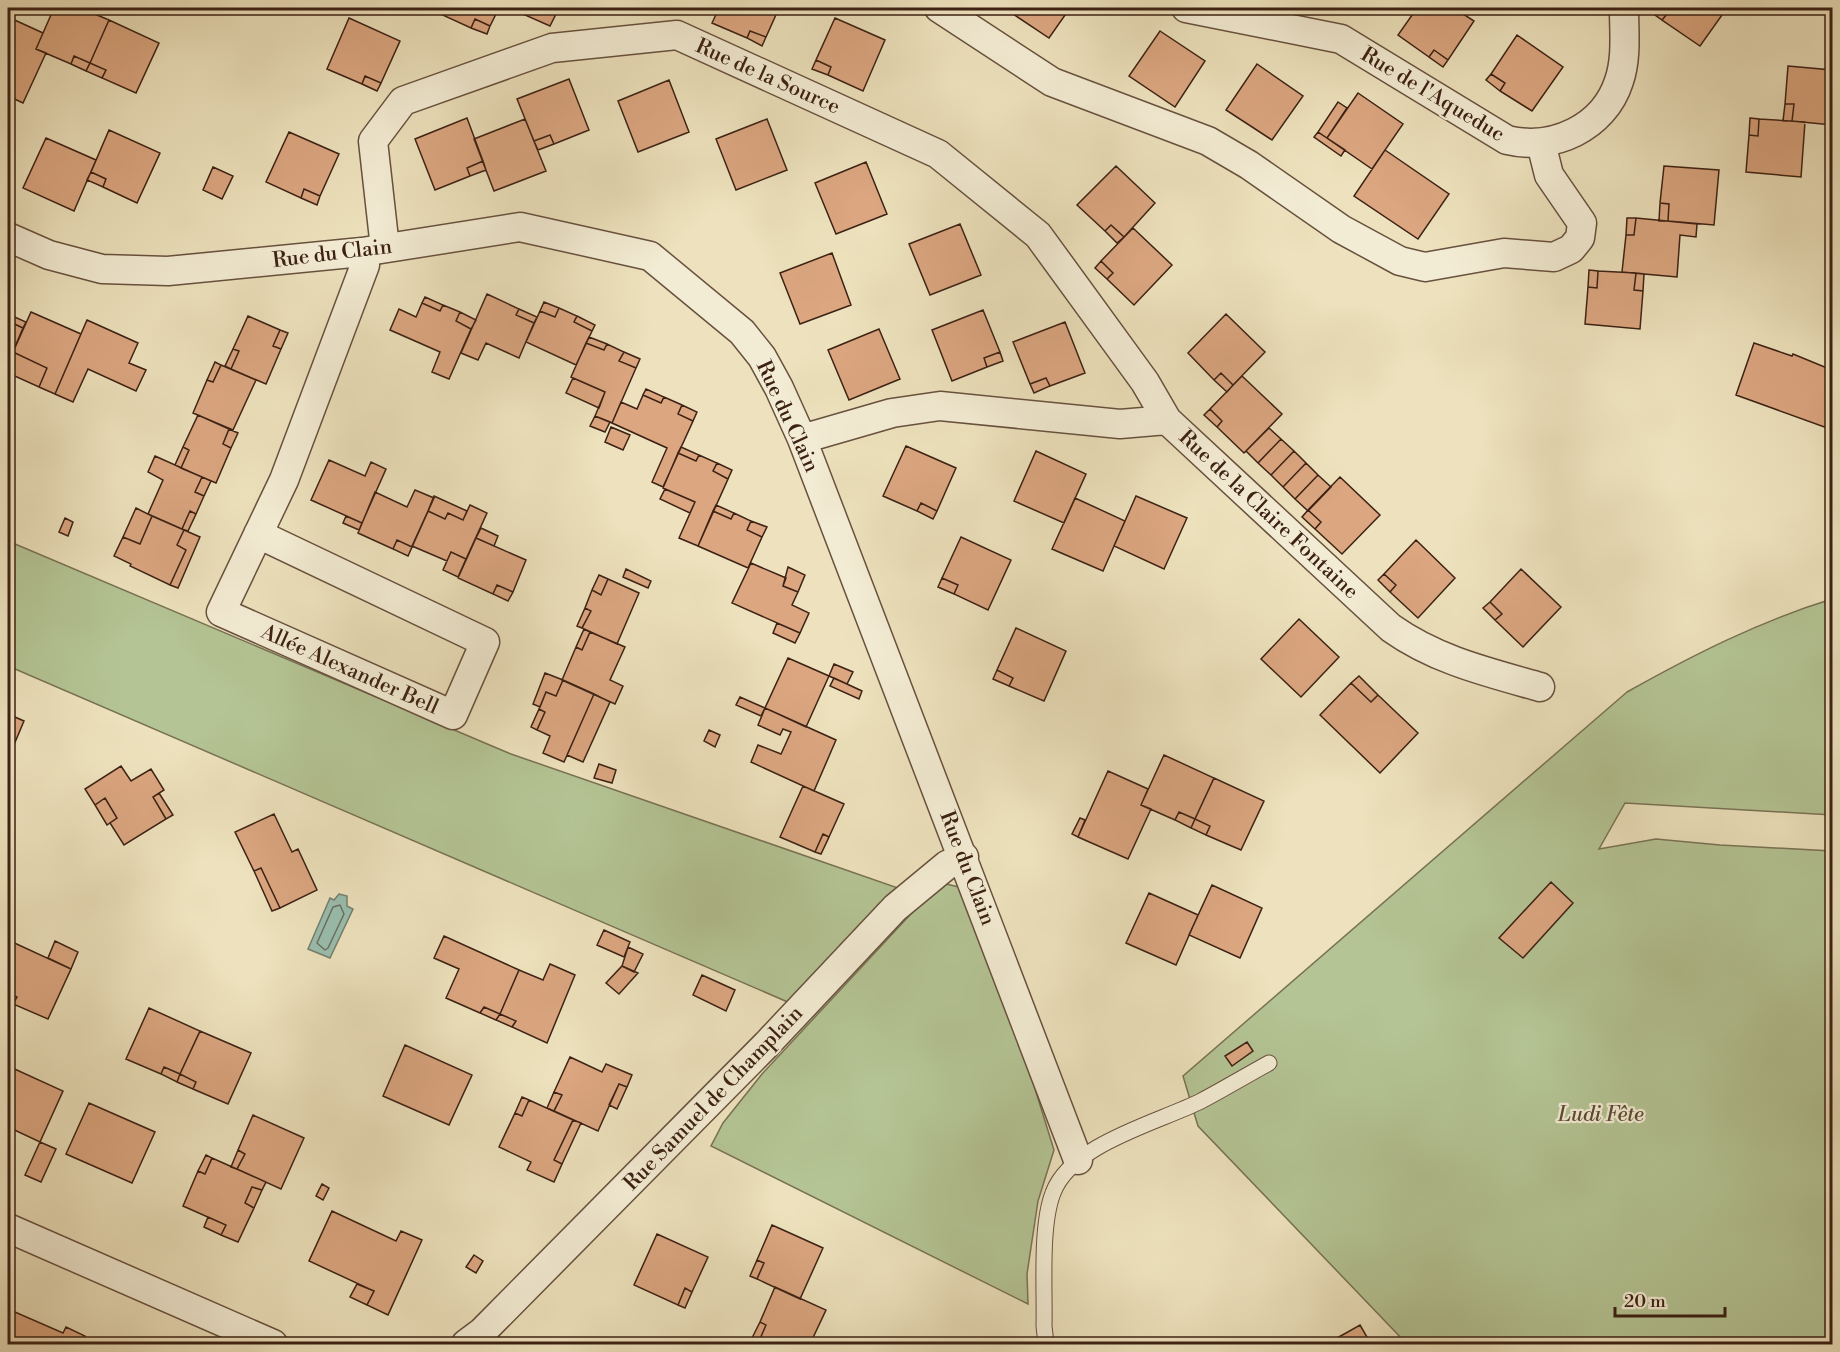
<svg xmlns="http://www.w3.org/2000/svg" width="1840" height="1352" font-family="'Libre Bodoni',serif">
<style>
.green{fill:#b4c494;stroke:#787254;stroke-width:1.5}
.water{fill:#99beae;stroke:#747f70;stroke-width:1.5}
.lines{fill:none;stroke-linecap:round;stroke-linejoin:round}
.shore{stroke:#6a7061;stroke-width:1.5}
.building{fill:#dba680;stroke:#3c2114;stroke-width:1.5}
.service-casing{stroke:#68513e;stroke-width:17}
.minor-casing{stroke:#68513e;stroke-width:31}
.service{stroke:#f3ecd4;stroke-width:15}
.minor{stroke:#f3ecd4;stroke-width:28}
.labels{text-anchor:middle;stroke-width:4.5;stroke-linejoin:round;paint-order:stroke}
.street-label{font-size:21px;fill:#3c2114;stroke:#f3ecd4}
.park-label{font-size:21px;font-style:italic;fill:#5a4a34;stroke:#f3ecd4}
</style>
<rect width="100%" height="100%" fill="#ede2bd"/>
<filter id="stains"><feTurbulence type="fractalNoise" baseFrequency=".00333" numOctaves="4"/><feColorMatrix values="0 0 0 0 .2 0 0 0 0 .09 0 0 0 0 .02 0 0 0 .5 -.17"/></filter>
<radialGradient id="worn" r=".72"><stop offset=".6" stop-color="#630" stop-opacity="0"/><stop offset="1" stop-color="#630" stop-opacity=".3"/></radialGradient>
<path class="green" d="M 8,541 L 511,754 L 898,888 L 790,1003 L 8,666 Z
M 1832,599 L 1832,815 L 1625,803 L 1599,849 L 1656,839 L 1720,845 L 1832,851 L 1832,1344 L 1407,1344 L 1198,1126 L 1183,1076 L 1627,692 C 1693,655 1760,621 1832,599 Z
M 946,884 L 959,887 L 1018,1034 L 1054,1150 L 1038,1201 L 1027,1274 L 1028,1304 L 711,1146 L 723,1123 L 762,1074 L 922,902 Z"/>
<path class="water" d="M 339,894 L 347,896 L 347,906 L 353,909 L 330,958 L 308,949 L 330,898 L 334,900 Z"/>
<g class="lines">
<path class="shore" d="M 340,905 L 344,914 L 328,948 L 325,950 L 317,943 L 333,907 Z"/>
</g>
<path class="building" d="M 54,8 L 80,8 L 109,20 L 90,63 L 74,56 L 71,64 L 36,49 Z
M 438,8 L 499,8 L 490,26 L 475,19 L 471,28 L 436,12 Z
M 518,8 L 559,8 L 550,26 L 516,11 Z
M 719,8 L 779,8 L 766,37 L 750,31 L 747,38 L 712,23 Z
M 1004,8 L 1070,8 L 1049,38 Z
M 1417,8 L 1454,8 L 1474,21 L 1448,60 L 1434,50 L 1429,57 L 1398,35 Z
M 1660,8 L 1672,8 L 1662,20 L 1655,15 Z
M 1672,8 L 1727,8 L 1700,46 L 1662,20 Z
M 8,17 L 43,33 L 36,49 L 46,53 L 23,103 L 8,96 Z
M 349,18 L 400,41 L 381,83 L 365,76 L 362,84 L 327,69 Z
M 835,18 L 885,40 L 863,91 L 828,75 L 831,67 L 816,60 Z
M 475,19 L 490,26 L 487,34 L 471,28 Z
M 109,20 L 159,43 L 136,93 L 102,78 L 106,70 L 90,63 Z
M 750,31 L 766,37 L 762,46 L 747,38 Z
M 1160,31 L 1205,61 L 1175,107 L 1129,76 Z
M 1517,35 L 1563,67 L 1532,111 L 1500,91 L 1505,83 L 1491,74 Z
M 1434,50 L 1448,60 L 1443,67 L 1429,57 Z
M 74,56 L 90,63 L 86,71 L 71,64 Z
M 816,60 L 831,67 L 828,75 L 812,69 Z
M 90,63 L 106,70 L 102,78 L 86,71 Z
M 1257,64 L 1303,96 L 1272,140 L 1226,110 Z
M 1788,66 L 1832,70 L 1832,125 L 1792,121 L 1794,104 L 1785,104 Z
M 1491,74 L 1505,83 L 1500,91 L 1486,80 Z
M 365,76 L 381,83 L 377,91 L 362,84 Z
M 569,79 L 589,130 L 554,144 L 550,135 L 534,141 L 517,99 Z
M 669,80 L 689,132 L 638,152 L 618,101 Z
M 1358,93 L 1403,124 L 1372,169 L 1327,138 Z
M 1338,102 L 1347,108 L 1327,138 L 1318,132 Z
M 1785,104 L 1794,104 L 1792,121 L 1783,121 Z
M 467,118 L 483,161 L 467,168 L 470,176 L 435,190 L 415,139 Z
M 1750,118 L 1759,119 L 1758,136 L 1749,135 Z
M 525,119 L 546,171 L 494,191 L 474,139 Z
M 767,119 L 787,170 L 736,190 L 716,139 Z
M 1759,119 L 1805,122 L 1801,177 L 1746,172 L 1749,135 L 1758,136 Z
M 109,130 L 160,153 L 137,203 L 103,187 L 106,179 L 91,172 Z
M 289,132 L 339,154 L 320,196 L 304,189 L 301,198 L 266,182 Z
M 1318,132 L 1345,150 L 1341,156 L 1314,137 Z
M 550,135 L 554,144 L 538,150 L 534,141 Z
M 46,138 L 96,160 L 74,211 L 23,188 Z
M 1385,150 L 1449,194 L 1418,239 L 1354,196 Z
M 483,161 L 486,170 L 470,176 L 467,168 Z
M 866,162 L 887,214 L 836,234 L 815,183 Z
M 1116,166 L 1155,203 L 1124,237 L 1111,225 L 1105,231 L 1077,205 Z
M 1664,166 L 1719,170 L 1714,225 L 1668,221 L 1669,204 L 1660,203 Z
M 213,167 L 233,176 L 222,199 L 203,190 Z
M 91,172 L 106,179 L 103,187 L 87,180 Z
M 304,189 L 320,196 L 317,205 L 301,198 Z
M 1660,203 L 1669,204 L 1668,221 L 1659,221 Z
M 1627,218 L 1636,218 L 1634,235 L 1626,235 Z
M 1636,218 L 1697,224 L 1696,237 L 1680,235 L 1677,277 L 1622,272 L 1626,235 L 1634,235 Z
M 960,224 L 981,275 L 930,295 L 909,244 Z
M 1111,225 L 1124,237 L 1117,243 L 1105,231 Z
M 1133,228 L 1172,265 L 1134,305 L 1107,279 L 1113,273 L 1101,261 Z
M 832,253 L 851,305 L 800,324 L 780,273 Z
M 1101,261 L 1113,273 L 1107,279 L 1095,268 Z
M 1589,270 L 1598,271 L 1597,288 L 1588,287 Z
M 1598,271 L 1636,273 L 1634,290 L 1643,291 L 1640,329 L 1585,324 L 1588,287 L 1597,288 Z
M 1636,273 L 1644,274 L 1643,291 L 1634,290 Z
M 487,294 L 519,309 L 516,315 L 534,323 L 519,358 L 486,343 L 478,360 L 461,353 Z
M 425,297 L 443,305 L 440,311 L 422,303 Z
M 544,302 L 559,308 L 555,317 L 540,311 Z
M 422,303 L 440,311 L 443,305 L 460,312 L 456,321 L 471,329 L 449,379 L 432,372 L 440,352 L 390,330 L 399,309 L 416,317 Z
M 559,308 L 577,316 L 574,322 L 592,331 L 576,365 L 526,342 L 540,311 L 555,317 Z
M 519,309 L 537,317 L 534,323 L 516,315 Z
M 983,310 L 1000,352 L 984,358 L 987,367 L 952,381 L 932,330 Z
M 31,312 L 81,334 L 55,394 L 39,387 L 47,368 L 13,352 Z
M 460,312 L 476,320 L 471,329 L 456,321 Z
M 8,314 L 26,322 L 23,328 L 8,321 Z
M 1226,314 L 1265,352 L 1233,385 L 1221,373 L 1214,380 L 1188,353 Z
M 248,316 L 280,330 L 273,346 L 281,349 L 266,384 L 231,369 L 239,351 L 233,349 Z
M 577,316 L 595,325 L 592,331 L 574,322 Z
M 87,320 L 138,343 L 129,363 L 146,370 L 136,391 L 88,369 L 73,402 L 55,394 Z
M 8,321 L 23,328 L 8,363 Z
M 1065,322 L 1085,373 L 1050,386 L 1046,378 L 1030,384 L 1013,342 Z
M 879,329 L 900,379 L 849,400 L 828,350 Z
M 280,330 L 288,333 L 281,349 L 273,346 Z
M 589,337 L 607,344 L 604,350 L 586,343 Z
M 586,343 L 604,350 L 607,344 L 624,352 L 619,361 L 636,368 L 612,423 L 595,416 L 605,392 L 571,377 Z
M 1754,343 L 1792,356 L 1793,354 L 1832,370 L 1832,421 L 1830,429 L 1736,395 Z
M 233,349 L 239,351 L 231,369 L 225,366 Z
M 13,352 L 47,368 L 39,387 L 8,373 L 8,364 Z
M 624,352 L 640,359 L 636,368 L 619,361 Z
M 1000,352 L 1003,361 L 987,367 L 984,358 Z
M 215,362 L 221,365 L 213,382 L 207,380 Z
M 221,365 L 256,380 L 233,430 L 193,413 L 207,380 L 213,382 Z
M 1221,373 L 1233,385 L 1227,392 L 1214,380 Z
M 1242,376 L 1282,414 L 1244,453 L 1217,427 L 1222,421 L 1210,409 Z
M 573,378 L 605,392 L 599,408 L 566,393 Z
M 1046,378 L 1050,386 L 1034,393 L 1030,384 Z
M 646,389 L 664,397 L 661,403 L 643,395 Z
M 643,395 L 661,403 L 664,397 L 682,405 L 678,414 L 693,421 L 663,487 L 652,482 L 667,448 L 612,423 L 621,402 L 637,409 Z
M 682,405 L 697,412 L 693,421 L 678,414 Z
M 1210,409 L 1222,421 L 1217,427 L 1204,415 Z
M 198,415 L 229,429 L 223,444 L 231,448 L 216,483 L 181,468 L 189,450 L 183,447 Z
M 595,416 L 610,422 L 605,432 L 590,426 Z
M 611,427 L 630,435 L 623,450 L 605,442 Z
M 1269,428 L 1281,439 L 1258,463 L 1246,451 Z
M 229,429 L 238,433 L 231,448 L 223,444 Z
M 1281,439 L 1294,451 L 1271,475 L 1258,463 Z
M 906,446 L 956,468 L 937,511 L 921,503 L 917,511 L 883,496 Z
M 183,447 L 189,450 L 181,468 L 175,465 Z
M 681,447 L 699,455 L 696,461 L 678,453 Z
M 1036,451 L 1086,474 L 1064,523 L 1014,501 Z
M 1294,451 L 1306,463 L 1283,487 L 1271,475 Z
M 678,453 L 696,461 L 699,455 L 717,463 L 713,471 L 728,479 L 698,546 L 679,538 L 695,502 L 663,488 Z
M 155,456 L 202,477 L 195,492 L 204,496 L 196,514 L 190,511 L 182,529 L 148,514 L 163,480 L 148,472 Z
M 329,460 L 365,476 L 371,462 L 386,469 L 362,523 L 311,500 Z
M 717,463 L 732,470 L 728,479 L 713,471 Z
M 1306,463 L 1318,475 L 1295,499 L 1283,487 Z
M 1318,475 L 1331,487 L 1308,511 L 1295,499 Z
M 202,477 L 211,481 L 204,496 L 195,492 Z
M 1340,477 L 1380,515 L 1342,554 L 1315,529 L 1321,522 L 1308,510 Z
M 665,489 L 695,502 L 690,513 L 660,499 Z
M 415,490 L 434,498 L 412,547 L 397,540 L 393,549 L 358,533 L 375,492 L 407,507 Z
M 434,496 L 467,511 L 463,520 L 448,513 L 445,519 L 428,511 Z
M 1136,496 L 1187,518 L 1164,569 L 1114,546 Z
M 1075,498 L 1125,521 L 1103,571 L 1052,549 Z
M 921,503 L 937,511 L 933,519 L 917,511 Z
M 470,505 L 487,513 L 466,559 L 451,552 L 447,561 L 412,546 L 428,511 L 445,519 L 448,513 L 463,520 Z
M 716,505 L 734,513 L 731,519 L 713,511 Z
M 136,508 L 152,516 L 140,544 L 123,537 Z
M 1308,510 L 1321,522 L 1315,529 L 1302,517 Z
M 190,511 L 196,514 L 188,531 L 182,529 Z
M 713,511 L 731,519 L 734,513 L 751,521 L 747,530 L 762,537 L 748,568 L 698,546 Z
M 152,516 L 184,530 L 177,545 L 186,550 L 170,585 L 130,566 L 131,564 L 114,556 L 123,537 L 140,544 Z
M 346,516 L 362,523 L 359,530 L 343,523 Z
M 65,518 L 73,522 L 68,536 L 59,532 Z
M 751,521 L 767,527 L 762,537 L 747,530 Z
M 481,528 L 498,536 L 494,546 L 476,538 Z
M 184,530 L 200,537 L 178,588 L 170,585 L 186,550 L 177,545 Z
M 961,537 L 1011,560 L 988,610 L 954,594 L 958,585 L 942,578 Z
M 476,538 L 526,560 L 513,592 L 497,585 L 493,594 L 458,578 Z
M 397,540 L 412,547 L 408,556 L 393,549 Z
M 1416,540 L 1455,578 L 1418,618 L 1390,592 L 1396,585 L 1384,574 Z
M 451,552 L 466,559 L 458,577 L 443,570 Z
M 751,563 L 786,578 L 783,586 L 798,592 L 792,605 L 809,613 L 800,633 L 732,603 Z
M 788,567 L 805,575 L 798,592 L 783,586 Z
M 626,569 L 651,581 L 648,588 L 623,577 Z
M 1521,569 L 1561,607 L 1523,647 L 1495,620 L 1502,614 L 1490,602 Z
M 1384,574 L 1396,585 L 1390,592 L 1378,580 Z
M 599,575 L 608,579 L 601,595 L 592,590 Z
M 942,578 L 958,585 L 954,594 L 938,587 Z
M 608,579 L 639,593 L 617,644 L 582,628 L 591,611 L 585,608 L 592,590 L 601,595 Z
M 497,585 L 513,592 L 508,601 L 493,594 Z
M 1490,602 L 1502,614 L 1495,620 L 1483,608 Z
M 585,608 L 591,611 L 582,628 L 577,626 Z
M 1299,619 L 1339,657 L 1301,697 L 1261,659 Z
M 777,623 L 800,633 L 795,643 L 773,633 Z
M 1016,628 L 1066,651 L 1044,701 L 1009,686 L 1013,678 L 997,670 Z
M 584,629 L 590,632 L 582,650 L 576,647 Z
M 590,632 L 625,647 L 610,680 L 623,686 L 615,704 L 562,680 L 576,647 L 582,650 Z
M 788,658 L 829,676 L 806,727 L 765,708 Z
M 834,664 L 853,672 L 847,684 L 829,676 Z
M 997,670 L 1013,678 L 1009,686 L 993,679 Z
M 545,673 L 563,680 L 556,696 L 546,692 L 540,707 L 533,704 Z
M 1359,676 L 1378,695 L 1371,702 L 1351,683 Z
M 834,678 L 862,691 L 859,699 L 830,686 Z
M 563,680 L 594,694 L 564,762 L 543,753 L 550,736 L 537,730 L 545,712 L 539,709 L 546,692 L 556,696 Z
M 1351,683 L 1371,702 L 1378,695 L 1418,733 L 1380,773 L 1320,715 Z
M 594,694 L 610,702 L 583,762 L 567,755 Z
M 740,697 L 765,708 L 761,716 L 736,705 Z
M 765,708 L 836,740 L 814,791 L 751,762 L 758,745 L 781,754 L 791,732 L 783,729 L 780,735 L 758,725 Z
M 539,709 L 545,712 L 537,730 L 531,727 Z
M 8,714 L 24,721 L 8,759 Z
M 709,730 L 720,735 L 715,747 L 704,741 Z
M 1164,755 L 1214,778 L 1195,819 L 1179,812 L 1175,820 L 1141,805 Z
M 599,764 L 616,770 L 612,783 L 594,778 Z
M 121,766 L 131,781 L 151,769 L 164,790 L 153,797 L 166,819 L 124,845 L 110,823 L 117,818 L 105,798 L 95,805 L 85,789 Z
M 1108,771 L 1148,789 L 1141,805 L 1151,809 L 1128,859 L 1078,837 Z
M 1214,778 L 1264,801 L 1241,850 L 1206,835 L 1210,826 L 1195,819 Z
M 803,786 L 844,804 L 829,837 L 823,834 L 815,852 L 780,837 Z
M 159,793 L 173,815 L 166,819 L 153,797 Z
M 105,798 L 117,818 L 107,825 L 95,805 Z
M 1179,812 L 1195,819 L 1191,828 L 1175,820 Z
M 274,814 L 292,852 L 298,849 L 317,890 L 280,908 L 261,868 L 254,871 L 235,832 Z
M 1080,818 L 1085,820 L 1078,837 L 1072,834 Z
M 1195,819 L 1210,826 L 1206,835 L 1191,828 Z
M 823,834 L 829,837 L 821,854 L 815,852 Z
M 261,868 L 280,908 L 272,911 L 254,871 Z
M 1551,882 L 1573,903 L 1523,958 L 1499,938 Z
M 1212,885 L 1262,908 L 1240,958 L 1189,935 Z
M 1149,893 L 1198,915 L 1176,965 L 1126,943 Z
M 604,930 L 630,942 L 624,957 L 597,945 Z
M 444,936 L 519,970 L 500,1014 L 484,1007 L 480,1013 L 446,998 L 459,969 L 434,958 Z
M 8,940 L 71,969 L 48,1019 L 13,1004 L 17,997 L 8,993 Z
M 55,941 L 78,952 L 71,969 L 48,958 Z
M 628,947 L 643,954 L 634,972 L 622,966 Z
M 550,964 L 575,975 L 547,1043 L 512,1027 L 516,1021 L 500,1014 L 519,970 L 543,980 Z
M 622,966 L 638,973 L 619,994 L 606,983 Z
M 702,975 L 735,990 L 726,1011 L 693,995 Z
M 484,1007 L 500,1014 L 496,1020 L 480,1013 Z
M 149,1008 L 200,1031 L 180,1074 L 164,1067 L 161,1074 L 126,1059 Z
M 500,1014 L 516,1021 L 512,1027 L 496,1020 Z
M 200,1031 L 251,1053 L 228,1104 L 193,1089 L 196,1082 L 180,1074 Z
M 1247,1042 L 1253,1051 L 1232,1066 L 1225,1056 Z
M 405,1045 L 472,1075 L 449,1125 L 383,1096 Z
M 570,1057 L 602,1072 L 606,1064 L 632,1075 L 627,1087 L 619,1084 L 598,1131 L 554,1111 L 562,1095 L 554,1092 Z
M 8,1066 L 63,1091 L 40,1142 L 8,1127 Z
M 164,1067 L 180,1074 L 177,1082 L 161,1074 Z
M 180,1074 L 196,1082 L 193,1089 L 177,1082 Z
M 619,1084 L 627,1087 L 617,1109 L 609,1105 Z
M 554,1092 L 562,1095 L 554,1111 L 547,1108 Z
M 522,1097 L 529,1100 L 522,1116 L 515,1113 Z
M 529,1100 L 573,1120 L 554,1160 L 562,1164 L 554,1182 L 527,1170 L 531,1162 L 499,1147 L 515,1113 L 522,1116 Z
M 89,1103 L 155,1132 L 132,1183 L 66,1154 Z
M 253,1115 L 304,1138 L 281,1189 L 237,1169 L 245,1154 L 238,1150 Z
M 573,1120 L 581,1123 L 562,1164 L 554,1160 Z
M 40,1142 L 56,1149 L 41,1182 L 25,1175 Z
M 238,1150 L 245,1154 L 237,1169 L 231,1167 Z
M 206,1155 L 212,1158 L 205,1174 L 198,1171 Z
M 212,1158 L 266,1182 L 262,1190 L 252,1187 L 245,1203 L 254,1208 L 238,1242 L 221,1235 L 226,1225 L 183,1206 L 198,1171 L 205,1174 Z
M 322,1184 L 329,1188 L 323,1200 L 316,1196 Z
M 252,1187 L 262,1190 L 254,1208 L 245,1203 Z
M 332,1211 L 396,1241 L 401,1231 L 422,1240 L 388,1315 L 367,1305 L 374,1291 L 309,1261 Z
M 208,1217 L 226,1225 L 221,1235 L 204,1227 Z
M 772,1225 L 823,1248 L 800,1299 L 757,1279 L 764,1263 L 757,1260 Z
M 657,1234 L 708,1257 L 692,1292 L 685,1288 L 678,1305 L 634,1285 Z
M 474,1255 L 483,1261 L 476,1273 L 466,1267 Z
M 757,1260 L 764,1263 L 757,1279 L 750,1276 Z
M 357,1284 L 374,1291 L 367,1305 L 350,1297 Z
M 775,1287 L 826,1310 L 810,1344 L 766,1344 L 759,1341 L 766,1325 L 760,1322 Z
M 685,1288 L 692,1292 L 685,1308 L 678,1305 Z
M 8,1309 L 63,1333 L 66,1327 L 85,1336 L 81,1344 L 8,1344 Z
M 760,1322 L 766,1325 L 759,1341 L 752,1338 Z
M 1360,1325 L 1371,1344 L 1326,1344 L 1346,1333 Z"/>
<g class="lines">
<g class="service-casing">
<path id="service" d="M 1046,1344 L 1044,1326 C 1045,1290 1040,1226 1053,1193 C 1071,1144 1157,1123 1201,1101 C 1224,1089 1247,1075 1269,1063"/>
</g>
<g class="minor-casing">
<path id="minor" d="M 939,8 L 1052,82 L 1208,141 L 1249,165 L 1341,229 L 1400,261 L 1425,267 L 1504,253 L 1554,257 L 1571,249 L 1580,238 L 1582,223 L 1549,175 L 1541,143
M 1186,8 L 1341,39 L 1507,140 C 1553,151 1604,128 1619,81 C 1627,58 1624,32 1624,8
M 8,237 L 49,255 L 102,269 L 168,271 L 362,252 L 520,227 L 650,256 L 742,332 L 762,357 L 779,388 L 802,439 L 1078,1160
M 385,248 L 373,141 L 403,101 L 552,48 L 677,35 L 938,154 L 1038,235 L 1145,382 L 1167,420
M 802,439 L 892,413 L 940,406 L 1120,424 L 1167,420 L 1391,628 C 1436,660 1487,672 1540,687
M 258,534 L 485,642 L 453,715 L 221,612 L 284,480 L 365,265 L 362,252
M 8,1228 L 273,1344
M 466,1344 L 482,1332 L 767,1044 L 895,908 L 947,865 L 964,857"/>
</g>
<use href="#service" class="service"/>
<use href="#minor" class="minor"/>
</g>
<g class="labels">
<g class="street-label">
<text transform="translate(768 76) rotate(24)" y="7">Rue de la Source</text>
<text transform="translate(1433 94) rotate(31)" y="7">Rue de l'Aqueduc</text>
<text transform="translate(332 253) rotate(-7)" y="7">Rue du Clain</text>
<text transform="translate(788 416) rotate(65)" y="7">Rue du Clain</text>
<text transform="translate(1269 514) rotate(43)" y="7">Rue de la Claire Fontaine</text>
<text transform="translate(350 669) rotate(24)" y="7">Allée Alexander Bell</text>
<text transform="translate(968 868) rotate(69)" y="7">Rue du Clain</text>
<text transform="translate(713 1098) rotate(-46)" y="7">Rue Samuel de Champlain</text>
</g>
<g class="park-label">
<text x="1601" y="1121">Ludi Fête</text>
</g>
</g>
<rect width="1840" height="1352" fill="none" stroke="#ede2bd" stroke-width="30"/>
<rect x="9" y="9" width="1822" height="1334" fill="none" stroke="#3c2114" stroke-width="3"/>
<rect x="15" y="15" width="1810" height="1322" fill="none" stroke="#3c2114" stroke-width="1.5"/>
<path d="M1615 1307v9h110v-9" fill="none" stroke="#3c2114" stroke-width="3"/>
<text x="1624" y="1307" font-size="18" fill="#3c2114" stroke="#f3ecd4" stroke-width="4.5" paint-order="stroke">20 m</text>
<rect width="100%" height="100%" filter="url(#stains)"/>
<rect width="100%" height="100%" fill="url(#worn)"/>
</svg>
